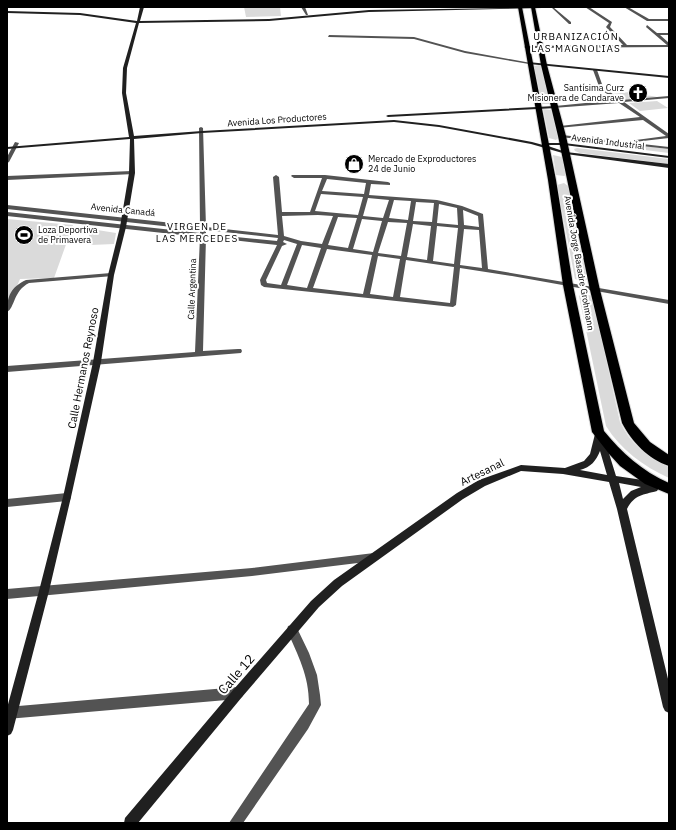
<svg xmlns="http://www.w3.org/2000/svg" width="676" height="830" font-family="'IBM Plex Sans',sans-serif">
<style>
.green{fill:#dadada}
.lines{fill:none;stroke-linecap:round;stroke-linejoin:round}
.highway-casing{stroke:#dbdbdb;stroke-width:2}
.street{fill:#535353;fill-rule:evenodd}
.secondary{fill:#202020;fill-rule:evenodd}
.highway{fill:#000;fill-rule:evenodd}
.labels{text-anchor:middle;stroke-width:4;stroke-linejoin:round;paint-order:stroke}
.far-poi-label{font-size:9px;fill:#000;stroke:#fff;text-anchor:start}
.far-street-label{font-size:9px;fill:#000;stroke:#fff}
.far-neighbourhood-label{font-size:10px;letter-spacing:1px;fill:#000;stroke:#fff}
.street-label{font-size:11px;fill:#000;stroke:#fff}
.near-street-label{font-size:13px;fill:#000;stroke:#fff}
</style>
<rect width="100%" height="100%" fill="#fff"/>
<path class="green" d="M 244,7 L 280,7 L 281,16 L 246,17 Z
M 539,65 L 542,67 L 550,104 L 542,104 L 534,66 Z
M 630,92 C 638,97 648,94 657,97 L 622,100 L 612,94 Z
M 657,101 L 668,108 L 640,111 L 629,103 Z
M 543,109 L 551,110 L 558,138 L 556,140 L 549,138 Z
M 575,138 L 669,149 L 669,153 L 572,141 L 572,139 Z
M 577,148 L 669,159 L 669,164 L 580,153 L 575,151 L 574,149 Z
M 553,155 L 562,157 L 566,175 L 564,176 L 556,175 Z
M 564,183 L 568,186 L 587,279 L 585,281 L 575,279 L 557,185 Z
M 7,219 L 73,225 L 54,278 L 20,279 L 7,310 Z
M 91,229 L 116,233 L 114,244 L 91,245 L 92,240 L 88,239 Z
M 582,293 L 592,296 L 620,422 C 630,443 647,458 669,467 L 669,478 C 643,466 621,450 606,426 L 579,296 Z"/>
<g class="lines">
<g class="highway-casing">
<path id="highway" d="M 518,7 L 522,7 L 556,180 L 573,285 L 604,431 C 622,453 642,471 669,483 L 669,494 L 645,484 L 620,466 L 610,455 L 592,432 L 563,285 L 548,180 Z
M 531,7 L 535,7 L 547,65 L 566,136 L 600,290 L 634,423 L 650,442 L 669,455 L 669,466 C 648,459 632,442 622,423 L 590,290 L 558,136 L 541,65 Z"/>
</g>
<path class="street" d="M 301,7 L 305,7 L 308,15 L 306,15 Z
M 551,7 L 553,7 L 571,22 L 571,24 L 569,24 Z
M 585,7 L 589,7 L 612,22 L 610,27 L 627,45 L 667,45 L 646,27 L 647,25 L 657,33 L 669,33 L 669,35 L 660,35 L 669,43 L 669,47 L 526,48 L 524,47 L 526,46 L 623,45 L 606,27 L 609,23 Z
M 624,7 L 628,7 L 649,19 L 669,19 L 669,21 L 647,21 Z
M 329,35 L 414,37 L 465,51 L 531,63 L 529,64 L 465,53 L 414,39 L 328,37 Z
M 595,69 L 597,70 L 603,87 L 621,100 L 669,96 L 669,98 L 624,102 L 669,134 L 669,138 L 634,142 L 634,140 L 636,140 L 666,136 L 643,120 L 558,128 L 558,127 L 560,126 L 640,117 L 619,103 L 553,108 L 553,107 L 555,106 L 616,100 L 600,89 L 593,70 Z
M 201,127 L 203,128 L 206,227 L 278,235 L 273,177 L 276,175 L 279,177 L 282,212 L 310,212 L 322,178 L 294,178 L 291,176 L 292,175 L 325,175 L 388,182 L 390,183 L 390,185 L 371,184 L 369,195 L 437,200 L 462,206 L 483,214 L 488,269 L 669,300 L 669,304 L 512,276 L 460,268 L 456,305 L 453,307 L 264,287 L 261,285 L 260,280 L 277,245 L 206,237 L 203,351 L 238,349 L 241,349 L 242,351 L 241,353 L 7,372 L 7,366 L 195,352 L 200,237 L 7,216 L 7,212 L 200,233 L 200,230 L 7,209 L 7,205 L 200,226 L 199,128 ZM 327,179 L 366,183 L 364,194 L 322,191 ZM 321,194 L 363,197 L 358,215 L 315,211 ZM 368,198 L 389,200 L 383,218 L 363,216 ZM 394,200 L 411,201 L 408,220 L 389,218 ZM 416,202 L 434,203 L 432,222 L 413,221 ZM 439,204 L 457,208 L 458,225 L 437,223 ZM 463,210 L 478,216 L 479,227 L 464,225 ZM 318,215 L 333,216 L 322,244 L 301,241 L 284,236 L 282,216 ZM 338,217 L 357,218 L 348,248 L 328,245 ZM 362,219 L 382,221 L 373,252 L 353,249 ZM 388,222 L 407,223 L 401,256 L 378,253 ZM 413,224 L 431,226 L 427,260 L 407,257 ZM 437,226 L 458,228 L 454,264 L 433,261 ZM 464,229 L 479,230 L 482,268 L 460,265 ZM 206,230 L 278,238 L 277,241 L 206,234 ZM 284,240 L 297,244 L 281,285 L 267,283 L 266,280 L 282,246 L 287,244 L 283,242 ZM 302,245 L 321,248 L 307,288 L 287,285 ZM 327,249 L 372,255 L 363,294 L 313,288 ZM 378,256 L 400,259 L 393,297 L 370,294 ZM 406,260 L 454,267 L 450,303 L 400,297 Z
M 562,135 L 669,147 L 669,149 L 560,137 L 560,136 Z
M 15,142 L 19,143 L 9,162 L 7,163 L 7,157 Z
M 132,171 L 134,172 L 134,174 L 7,180 L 7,176 Z
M 111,273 L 113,274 L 113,276 L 29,283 C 13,291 15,308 7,312 C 7,296 11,287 26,280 Z
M 67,493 L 70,494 L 71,497 L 70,500 L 67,501 L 7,507 L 7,499 Z
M 374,553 L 377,554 L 379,557 L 377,560 L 374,561 L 252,576 L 7,599 L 7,589 L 252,568 Z
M 292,625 L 296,626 L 309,653 L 317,675 L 320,695 L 321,705 L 308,729 L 243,823 L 229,823 L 309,704 C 309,675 298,656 287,630 L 288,626 Z
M 238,687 L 242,689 L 244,693 L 242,697 L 238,699 L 7,719 L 7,707 Z"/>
<path class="secondary" d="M 140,7 L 144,7 L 140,21 L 269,19 L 369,10 L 588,7 L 369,12 L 269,21 L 139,23 L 127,68 L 126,93 L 134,136 L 202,131 L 394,120 L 439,125 L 532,142 L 543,145 L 543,143 L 564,143 L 669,156 L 669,158 L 564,145 L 545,145 L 566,152 L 669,164 L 669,168 L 566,154 L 531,144 L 439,127 L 394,122 L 202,133 L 134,139 L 135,173 L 126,227 L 114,275 L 101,362 L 71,497 L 49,591 L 13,730 L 11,734 L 7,736 L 7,708 L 39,591 L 63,497 L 93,362 L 108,275 L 120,227 L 129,173 L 130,139 L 7,149 L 7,147 L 129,137 L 122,93 L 123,68 L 136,23 L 80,15 L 7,13 L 7,11 L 80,13 L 137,21 Z
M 528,62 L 669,76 L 669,78 L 529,64 Z
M 555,106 L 557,107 L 557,108 L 388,117 L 386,116 L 388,115 Z
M 599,431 L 602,432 L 603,434 L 616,476 L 656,482 L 659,483 L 660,486 L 657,491 C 643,495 635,494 627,509 L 669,683 L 669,713 L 665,711 L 663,707 L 617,509 L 609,482 L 563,474 L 521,471 L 485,486 L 463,499 L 342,586 L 319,607 L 242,697 L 138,823 L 124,823 L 125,818 L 234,689 L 311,601 L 334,580 L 457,493 L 479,480 L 521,465 L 565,468 L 584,461 L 590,454 L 595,434 L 596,432 ZM 600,451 L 607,475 L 580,470 C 591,467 596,461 600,451 ZM 619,483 L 641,487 L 631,491 L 623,499 Z"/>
<use href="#highway" class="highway"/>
</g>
<defs>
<g id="church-disc" transform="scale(1)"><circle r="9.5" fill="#000" stroke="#fff"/><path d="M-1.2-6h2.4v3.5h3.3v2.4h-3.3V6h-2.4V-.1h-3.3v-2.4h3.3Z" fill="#fff"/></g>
<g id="shop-disc" transform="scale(1)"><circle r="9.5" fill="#000" stroke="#fff"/><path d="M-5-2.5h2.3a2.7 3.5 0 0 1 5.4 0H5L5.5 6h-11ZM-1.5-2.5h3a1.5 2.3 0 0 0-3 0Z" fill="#fff"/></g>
<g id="stadium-disc" transform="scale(1)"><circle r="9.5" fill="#000" stroke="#fff"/><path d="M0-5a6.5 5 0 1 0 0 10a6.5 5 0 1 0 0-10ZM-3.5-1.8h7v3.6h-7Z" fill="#fff"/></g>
</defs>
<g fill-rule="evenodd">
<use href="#church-disc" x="638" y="93"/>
<use href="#shop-disc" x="354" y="164"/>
<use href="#stadium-disc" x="24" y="235"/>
</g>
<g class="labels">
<g class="far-poi-label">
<text x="624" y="91" text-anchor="end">Santísima Curz<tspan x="624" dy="10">Misionera de Candarave</tspan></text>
<text x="368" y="162">Mercado de Exproductores<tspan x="368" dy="10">24 de Junio</tspan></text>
<text x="38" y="233">Loza Deportiva<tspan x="38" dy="10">de Primavera</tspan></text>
</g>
<g class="far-street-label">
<text transform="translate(277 120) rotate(-4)" y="3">Avenida Los Productores</text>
<text transform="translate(608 142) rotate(7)" y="3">Avenida Industrial</text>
<text transform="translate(123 210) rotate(6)" y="3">Avenida Canadá</text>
<text transform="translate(579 263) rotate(80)" y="3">Avenida Jorge Basadre Grohmann</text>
<text transform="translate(192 289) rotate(-88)" y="3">Calle Argentina</text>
</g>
<g class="far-neighbourhood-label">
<text x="576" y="40">URBANIZACIÓN<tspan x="576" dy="12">LAS MAGNOLIAS</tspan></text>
<text x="197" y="230">VIRGEN DE<tspan x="197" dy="12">LAS MERCEDES</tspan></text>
</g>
<g class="street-label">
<text transform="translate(83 368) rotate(-79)" y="4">Calle Hermanos Reynoso</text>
<text transform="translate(482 472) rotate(-26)" y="4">Artesanal</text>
</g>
<g class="near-street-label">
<text transform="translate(236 674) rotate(-49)" y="5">Calle 12</text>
</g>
</g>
<rect width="676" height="830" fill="none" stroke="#000000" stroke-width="16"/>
</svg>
